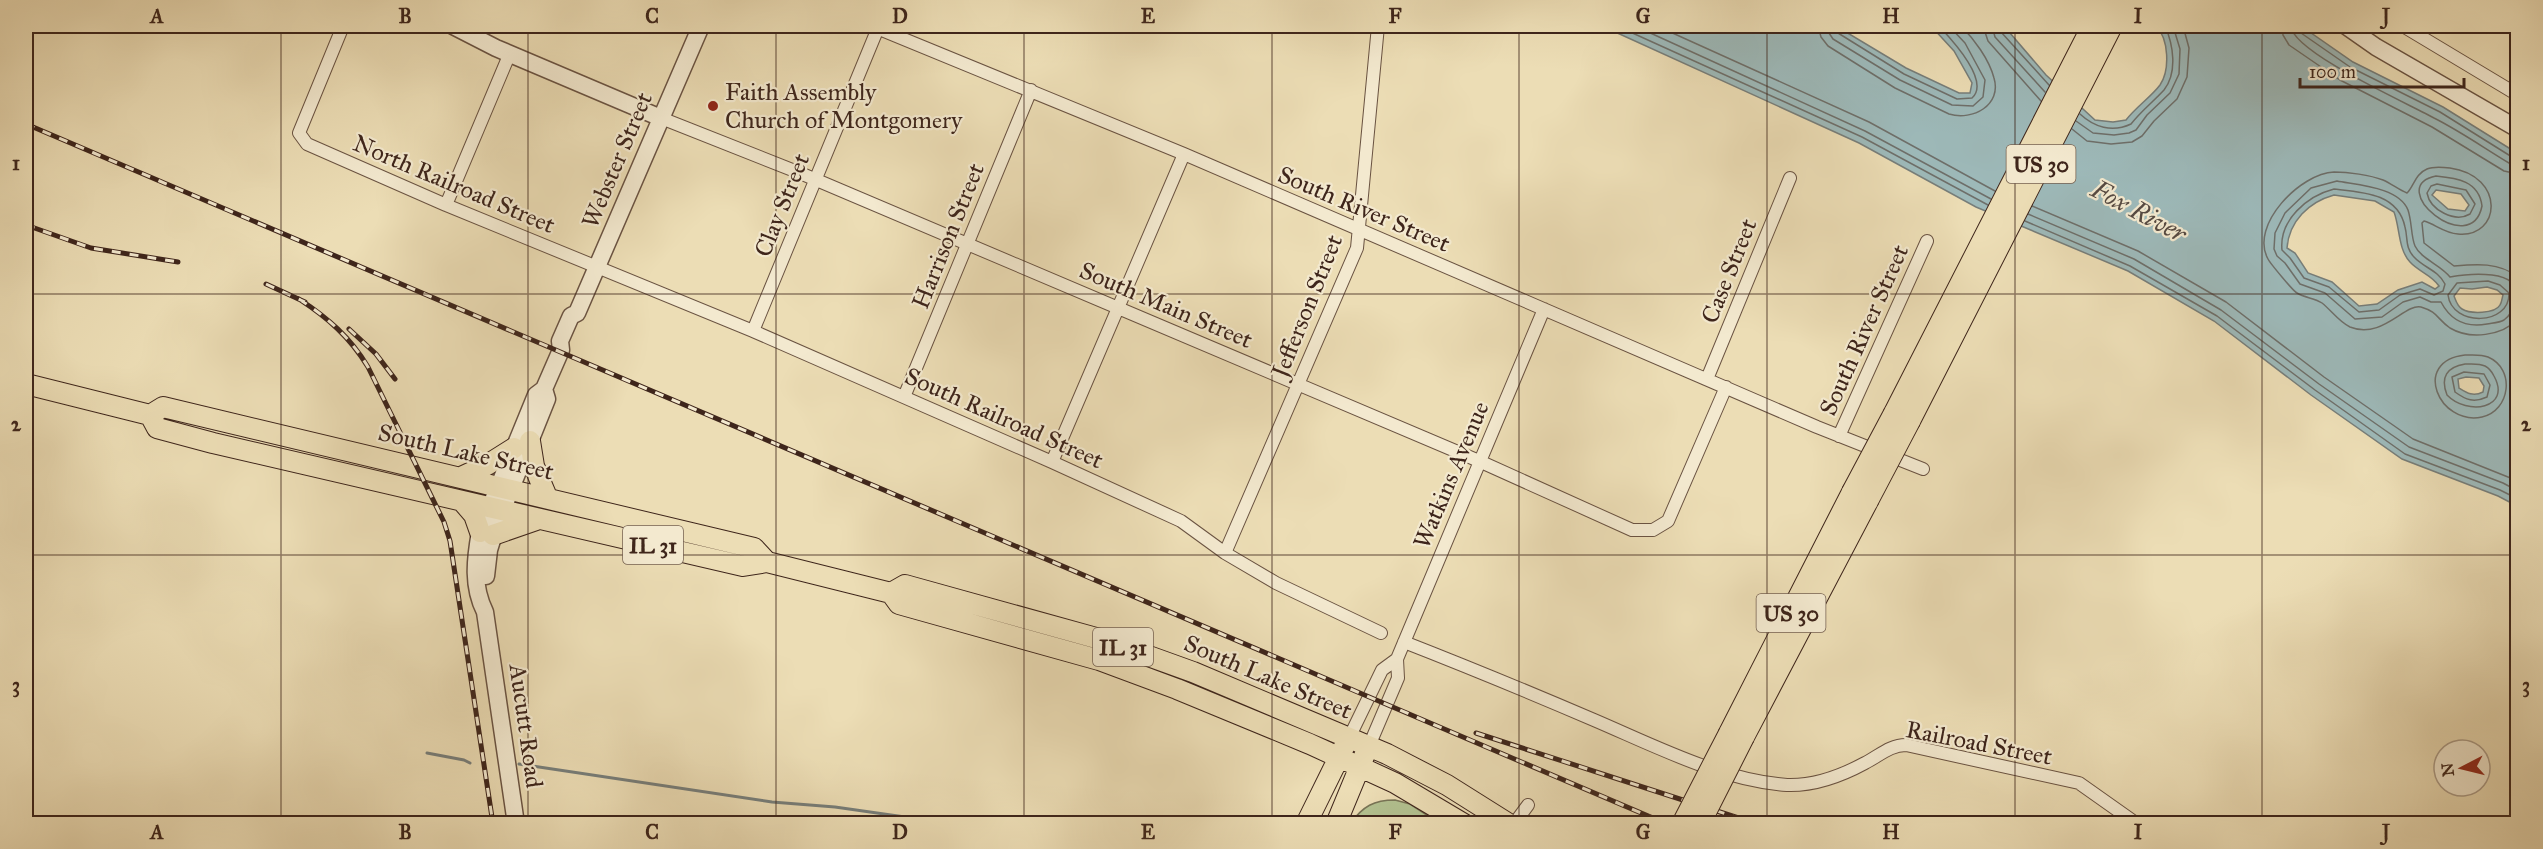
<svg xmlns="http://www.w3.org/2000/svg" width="2543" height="849" font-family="'IM FELL Great Primer',serif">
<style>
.green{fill:#b3c291;stroke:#787456;stroke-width:1.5}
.water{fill:#9db9b9;stroke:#777e7a;stroke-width:1.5;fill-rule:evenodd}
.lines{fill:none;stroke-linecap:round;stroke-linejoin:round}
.shore{stroke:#6e6f6a;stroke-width:1.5}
.stream{stroke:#777e7a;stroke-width:3}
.minor-casing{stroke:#6a5342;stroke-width:14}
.tertiary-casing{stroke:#6a5342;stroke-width:19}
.primary-casing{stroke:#3e251b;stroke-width:22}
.minor{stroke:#f3e9cf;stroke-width:12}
.tertiary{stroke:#f3e9cf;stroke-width:16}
.primary{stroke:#ecddb5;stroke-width:20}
.rail-casing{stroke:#3e251b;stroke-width:5}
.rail{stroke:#f3e9cf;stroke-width:3;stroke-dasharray:9;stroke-linecap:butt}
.primary-bridge-casing{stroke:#3e251b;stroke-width:22;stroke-linecap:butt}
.primary-bridge{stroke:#ecddb5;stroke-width:20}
.grid{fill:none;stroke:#3e251b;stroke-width:1.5;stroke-opacity:0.55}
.poi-dot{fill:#8f2418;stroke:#f3e9cf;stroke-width:2}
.labels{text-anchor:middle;stroke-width:4.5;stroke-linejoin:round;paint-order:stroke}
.shield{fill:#f3e9cf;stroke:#746051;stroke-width:1.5}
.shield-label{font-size:22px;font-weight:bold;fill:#3e251b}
.poi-label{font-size:24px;fill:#3e251b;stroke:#f3e9cf;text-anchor:start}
.street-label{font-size:24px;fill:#3e251b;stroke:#f3e9cf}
.water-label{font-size:26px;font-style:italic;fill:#564a42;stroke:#f3e9cf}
.neatline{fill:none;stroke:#3e251b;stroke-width:2}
.grid-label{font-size:20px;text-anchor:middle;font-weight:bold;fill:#3e251b}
</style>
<rect width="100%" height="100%" fill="#ecddb5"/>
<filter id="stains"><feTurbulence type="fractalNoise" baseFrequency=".00333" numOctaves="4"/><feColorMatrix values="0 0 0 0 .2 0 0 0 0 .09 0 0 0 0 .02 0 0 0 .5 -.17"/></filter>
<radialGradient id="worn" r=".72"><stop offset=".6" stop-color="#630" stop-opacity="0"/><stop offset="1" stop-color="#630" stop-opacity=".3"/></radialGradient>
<path class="green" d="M 935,603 L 1060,635 L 1192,679 L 1191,683 L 1091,651 L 934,607 Z
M 1395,800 L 1410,804 L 1439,823 L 1350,824 C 1363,806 1374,800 1395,800 Z"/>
<path class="water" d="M 1602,26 L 1836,26 L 1906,68 L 1959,93 L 1970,93 L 1972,83 L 1954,51 L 1931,26 L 2004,26 L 2046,75 L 2095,120 L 2113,122 L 2126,120 C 2136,107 2151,97 2160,85 C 2170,70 2169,39 2156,26 L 2301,26 L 2353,62 L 2443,107 L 2517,153 L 2517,506 L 2498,496 L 2402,459 L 2311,395 L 2214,321 L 2128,271 L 1976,207 L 1859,143 ZM 2436,190 L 2461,194 L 2469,205 L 2465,211 L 2448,209 L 2432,195 ZM 2334,195 L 2375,201 L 2394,212 C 2400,228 2398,249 2410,262 C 2419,272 2432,275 2439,286 L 2435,289 L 2422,282 L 2398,290 L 2377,304 L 2359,306 L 2332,282 L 2308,273 L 2295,253 L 2287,248 C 2289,221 2309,202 2334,195 ZM 2487,287 L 2497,290 L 2503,295 C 2502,298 2502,302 2500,305 C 2495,314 2470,314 2462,309 C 2457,306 2456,301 2454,296 L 2460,288 L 2472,289 ZM 2466,377 L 2479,378 L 2484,386 L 2483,392 C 2473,397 2467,393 2459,388 L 2458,379 Z"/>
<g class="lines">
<path class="shore" d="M 1617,26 L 1862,137 L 1988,205
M 1635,26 L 1865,131 L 1991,199
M 1657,26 L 1869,122 L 1995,191
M 1818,26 L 1821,37 L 1828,46 L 1895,88 L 1949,114 C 1973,121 2002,105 1994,78 C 1989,59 1974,39 1961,26
M 1827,26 L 1829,33 L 1833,39 L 1900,80 L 1952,105 L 1973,106 L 1983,97 L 1985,80 L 1965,43 L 1949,26
M 1835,26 L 1838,33 L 1904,74 L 1957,99 L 1972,98 C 1991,81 1951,39 1939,26
M 1983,26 L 1988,41 L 2041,101
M 1992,26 L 1995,37 L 2045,92
M 1999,26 L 2001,32 L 2049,85
M 2282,26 L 2283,35 L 2289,45 L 2340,80 L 2432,127 L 2504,171 L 2518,174
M 2291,26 C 2292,52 2409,104 2434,118 C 2460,131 2484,148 2509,163 L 2518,165
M 2298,26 L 2301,33 L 2350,67 L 2440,112 L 2512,157 L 2518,158
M 2080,114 C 2094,127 2112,133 2131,124 C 2141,111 2153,102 2164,90 C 2178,72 2173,44 2165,26
M 2076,121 L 2093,133 L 2114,135 L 2129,133 L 2136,130 L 2147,115 L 2170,93 L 2179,74 L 2180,49 L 2173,26
M 2072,129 L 2087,141 L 2111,144 L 2132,142 L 2142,136 L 2154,121 L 2177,99 L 2187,77 L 2189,48 L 2183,26
M 2436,176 C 2457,178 2479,181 2482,206 C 2471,260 2383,187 2436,176 Z
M 2337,181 C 2357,185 2399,187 2408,210 C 2412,222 2411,237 2415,246 C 2421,259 2441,265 2450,277 C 2466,274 2524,267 2516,300 C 2514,308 2511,315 2504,320 C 2499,323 2492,323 2487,324 C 2466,328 2451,321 2441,302 L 2431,302 L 2420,297 L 2403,302 L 2382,317 L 2355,319 L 2325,293 L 2300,284 L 2285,263 L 2277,256 L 2274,249 L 2275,233 L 2285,213 L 2311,188 Z
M 2437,184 L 2466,190 L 2475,204 L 2470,214 C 2455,223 2430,210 2427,193 L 2431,186 Z
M 2334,189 C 2362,192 2398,193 2405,227 C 2408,238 2405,248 2414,257 C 2424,268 2438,270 2445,284 L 2443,291 L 2434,295 L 2420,289 L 2400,295 L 2379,310 L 2359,312 L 2329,287 L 2304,278 L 2290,258 L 2282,250 C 2279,220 2307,196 2334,189 Z
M 2032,206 L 2138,251 L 2226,302 L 2324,377 L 2413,439 L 2518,481
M 2028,214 L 2134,259 L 2221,310 L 2319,384 L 2409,447 L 2503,483 L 2518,491
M 2025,221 L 2130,266 L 2217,316 L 2315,390 L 2405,454 L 2500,490 L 2518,499
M 2518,277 C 2499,262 2476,264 2454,266 L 2424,243 L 2422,223 L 2424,221 C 2435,224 2444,233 2458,234 C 2501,238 2506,176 2450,168 C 2442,167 2434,166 2427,169 C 2415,174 2414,186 2407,193 C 2399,190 2392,184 2383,180 C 2370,175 2348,172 2334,172 C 2301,173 2249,225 2268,259 C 2270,263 2293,291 2297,293 C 2305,298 2315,298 2322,303 C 2331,310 2339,322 2350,327 C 2382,340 2405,303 2421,307 C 2438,312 2437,319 2450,328 C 2470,340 2502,336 2518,319
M 2488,281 L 2500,285 L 2509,293 C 2510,326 2452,327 2448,295 L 2457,283 Z
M 2465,355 C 2472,355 2481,354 2488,357 C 2516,369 2510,411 2482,417 C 2439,426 2411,361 2465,355 Z
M 2465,364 C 2471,364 2479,363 2485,366 C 2489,368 2492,372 2494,376 C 2512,409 2467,416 2447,395 C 2440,377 2447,367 2465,364 Z
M 2464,372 L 2484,374 L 2490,385 L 2487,397 C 2474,403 2466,400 2455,392 L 2452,377 Z"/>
<path class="stream" d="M 427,753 L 464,760 L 470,763
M 519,764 L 772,802 L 835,807 L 954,824"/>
<g class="minor-casing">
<path id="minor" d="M 343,26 L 299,133 L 307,144 L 446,205 L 753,331 L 1052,462 L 1181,521 L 1225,553 L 1276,583 L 1381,633
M 872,26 L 1184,154 L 1817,427 L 1923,469
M 2403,26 L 2518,95
M 661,118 L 800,173 L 1130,313 L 1479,461 L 1632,530 L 1653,530 L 1668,521 L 1726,387
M 446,205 L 510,53
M 753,331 L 878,28
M 1707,379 L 1790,178
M 904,397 L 1031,90
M 1839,436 L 1927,241
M 1052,462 L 1184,154
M 1225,553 L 1357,248 L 1378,26
M 1404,642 C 1468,667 1531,693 1594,720 C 1655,746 1720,780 1787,785 C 1815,786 1841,776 1865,763 C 1879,756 1890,745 1906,745 L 2079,783 L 2137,824
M 1349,738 L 1382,670 L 1397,659
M 1369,746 L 1398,678 L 1397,659 L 1544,309
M 1514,824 L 1528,805"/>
</g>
<g class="tertiary-casing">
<path id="tertiary" d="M 453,26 L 496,48 L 661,118
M 2346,26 L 2376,47 L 2518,129
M 486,576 L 489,550 L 498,521 L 547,399 L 544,389
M 516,824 L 485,612 C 472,586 475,560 480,532 L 536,395 L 544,389 L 561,350 L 560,341 L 571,316 L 577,313 L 701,26"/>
</g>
<g class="primary-casing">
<path id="primary" d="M 26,384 L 150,415 L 163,407 L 754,548 L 767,562
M 1894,413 L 2092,26
M 150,415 L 157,428 L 213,443 L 743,566 L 767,562 L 891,593 L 899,604 L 1099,660 L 1177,689 L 1310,744 L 1395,783 L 1464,824
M 1910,421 L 2112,26
M 530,441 L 534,466 L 547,497
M 461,477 L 487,465 L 514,448
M 462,501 L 474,515 L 480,532
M 493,535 L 536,520
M 891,593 L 905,585 L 1107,641 L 1193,672 L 1387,754 L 1447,785 L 1509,824
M 1729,733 L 1852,492
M 1744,737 L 1868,501
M 1306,824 L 1345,745
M 1336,824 L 1365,754"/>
</g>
<use href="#minor" class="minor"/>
<use href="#tertiary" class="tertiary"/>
<use href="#primary" class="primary"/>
<g class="rail-casing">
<path id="rail" d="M 26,124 L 1667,824
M 26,225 L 91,248 L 178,262
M 266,284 L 305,302
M 299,299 C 328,318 350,337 368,367 L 444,522 L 450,541 L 493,824
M 349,329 L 376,354 L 395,379
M 1476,733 L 1757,824"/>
</g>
<use href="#rail" class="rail"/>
<g class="primary-bridge-casing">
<path id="primary-bridge" d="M 1852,492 L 1894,413
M 1868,501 L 1910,421
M 1682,824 L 1729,733
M 1700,824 L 1744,737"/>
</g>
<use href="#primary-bridge" class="primary-bridge"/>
</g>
<path class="grid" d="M 281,26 L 281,824M 528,26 L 528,824M 776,26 L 776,824M 1024,26 L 1024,824M 1272,26 L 1272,824M 1519,26 L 1519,824M 1767,26 L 1767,824M 2015,26 L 2015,824M 2262,26 L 2262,824M 26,294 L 2518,294M 26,555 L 2518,555"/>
<circle class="poi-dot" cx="713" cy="106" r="6"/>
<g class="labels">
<g class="shield">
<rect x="2006.5" y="145" width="69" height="38" rx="4.5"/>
<rect x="623" y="526" width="60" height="38" rx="4.5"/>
<rect x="1756.5" y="594" width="69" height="38" rx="4.5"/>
<rect x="1093" y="628" width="60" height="38" rx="4.5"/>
</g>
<g class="shield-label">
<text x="2041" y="172">US 30</text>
<text x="653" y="553">IL 31</text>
<text x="1791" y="621">US 30</text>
<text x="1123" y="655">IL 31</text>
</g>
<g class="poi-label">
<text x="725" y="100">Faith Assembly<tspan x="725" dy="28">Church of Montgomery</tspan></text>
</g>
<g class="street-label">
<text transform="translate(617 160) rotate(-67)" y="8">Webster Street</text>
<text transform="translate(454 184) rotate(23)" y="8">North Railroad Street</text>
<text transform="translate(782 205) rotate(-68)" y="8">Clay Street</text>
<text transform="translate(1364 209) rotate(23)" y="8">South River Street</text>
<text transform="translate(948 236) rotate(-68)" y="8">Harrison Street</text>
<text transform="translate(1729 271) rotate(-68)" y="8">Case Street</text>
<text transform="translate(1166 305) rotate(23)" y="8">South Main Street</text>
<text transform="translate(1307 306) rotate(-68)" y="8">Jefferson Street</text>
<text transform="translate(1864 330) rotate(-66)" y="8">South River Street</text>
<text transform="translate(1004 418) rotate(24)" y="8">South Railroad Street</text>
<text transform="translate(466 452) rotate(13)" y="8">South Lake Street</text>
<text transform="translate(1451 475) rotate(-67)" y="8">Watkins Avenue</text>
<text transform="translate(1268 677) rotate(23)" y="8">South Lake Street</text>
<text transform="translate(526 726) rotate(82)" y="8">Aucutt Road</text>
<text transform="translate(1979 743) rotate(11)" y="8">Railroad Street</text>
</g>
<g class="water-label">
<text transform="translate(2139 211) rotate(28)" y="9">Fox River</text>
</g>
</g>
<rect width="2543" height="849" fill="none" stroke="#ecddb5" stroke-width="66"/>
<g transform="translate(2462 768) rotate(263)"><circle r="28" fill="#f3e9cf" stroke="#ab9b87" stroke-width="1.5"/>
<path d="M0-4.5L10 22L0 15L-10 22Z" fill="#8f2418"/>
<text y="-9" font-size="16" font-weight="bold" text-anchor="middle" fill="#3e251b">N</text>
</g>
<path d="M2300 78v9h164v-9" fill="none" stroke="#3e251b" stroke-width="3"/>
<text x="2309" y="78" font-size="18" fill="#3e251b" stroke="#f3e9cf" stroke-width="4.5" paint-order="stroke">100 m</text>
<rect x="33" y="33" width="2477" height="783" class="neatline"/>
<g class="grid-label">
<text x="157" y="23">A</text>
<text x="405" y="23">B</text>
<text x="652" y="23">C</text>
<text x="900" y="23">D</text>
<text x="1148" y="23">E</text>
<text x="1395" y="23">F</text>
<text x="1643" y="23">G</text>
<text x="1891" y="23">H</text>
<text x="2138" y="23">I</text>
<text x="2386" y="23">J</text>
<text x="16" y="170">1</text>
<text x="2526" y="170">1</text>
<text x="16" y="431">2</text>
<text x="2526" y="431">2</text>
<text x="16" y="692">3</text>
<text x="2526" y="692">3</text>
<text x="157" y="839">A</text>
<text x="405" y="839">B</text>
<text x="652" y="839">C</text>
<text x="900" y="839">D</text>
<text x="1148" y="839">E</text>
<text x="1395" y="839">F</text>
<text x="1643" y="839">G</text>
<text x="1891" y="839">H</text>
<text x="2138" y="839">I</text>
<text x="2386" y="839">J</text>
</g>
<rect width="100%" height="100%" filter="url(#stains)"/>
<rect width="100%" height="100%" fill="url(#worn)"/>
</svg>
